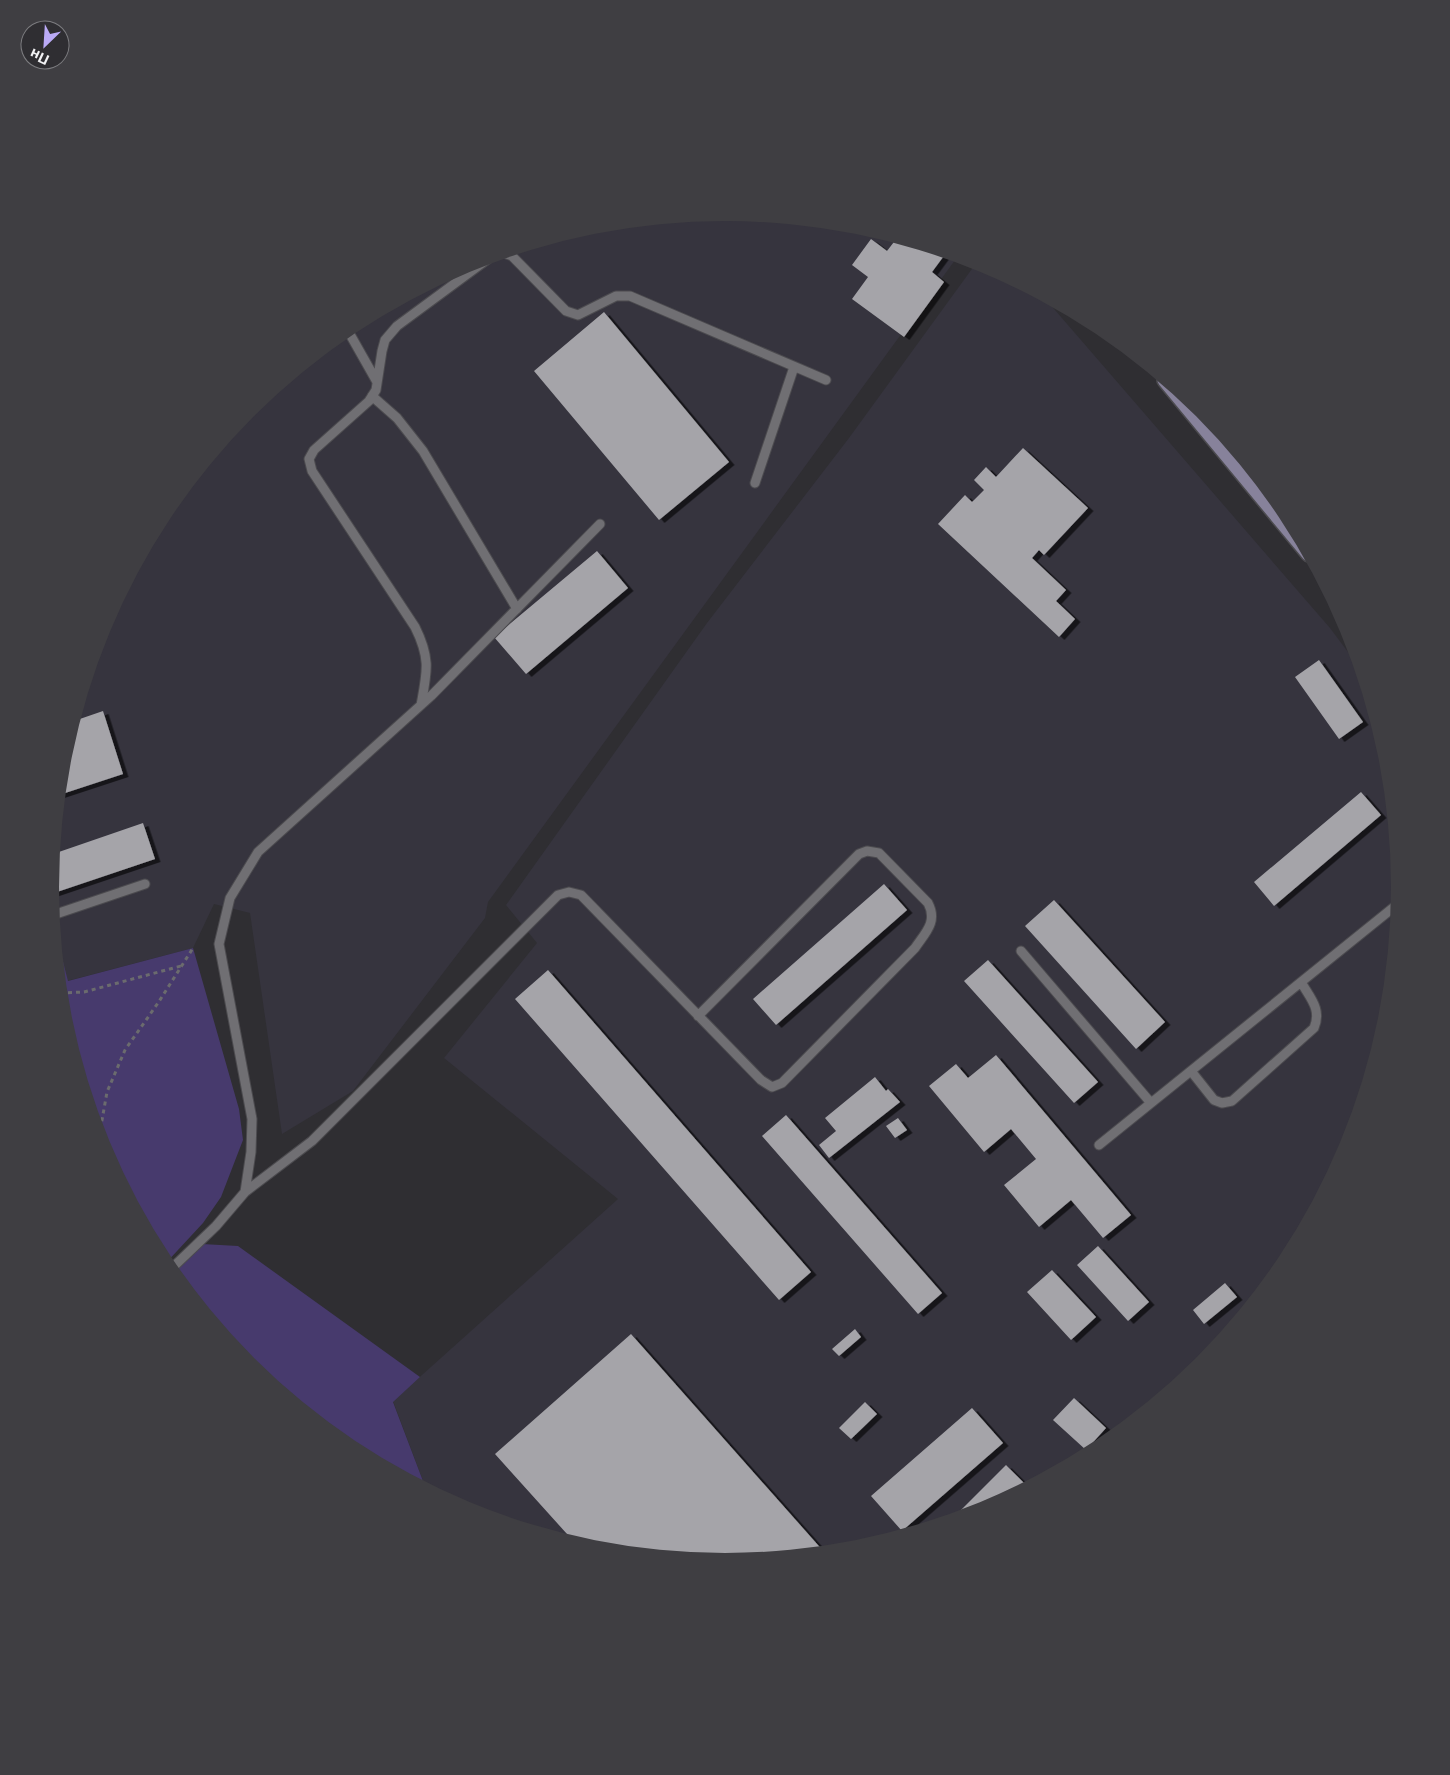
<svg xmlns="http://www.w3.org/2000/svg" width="1450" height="1775" font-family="'Noto Sans',sans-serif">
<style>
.built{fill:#36343e}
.green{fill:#473a6d}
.building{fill:#a5a4a9;filter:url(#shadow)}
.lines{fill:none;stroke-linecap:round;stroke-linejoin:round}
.lane-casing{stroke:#4c4b4f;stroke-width:11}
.secondary-casing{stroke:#4c4b4f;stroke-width:18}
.path{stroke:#6b6b6e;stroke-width:3;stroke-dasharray:4 4;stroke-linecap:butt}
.lane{stroke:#706f73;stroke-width:9}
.secondary{stroke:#87829b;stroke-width:15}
</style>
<defs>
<filter id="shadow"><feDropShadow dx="5.5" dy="3" stdDeviation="0" flood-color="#0009"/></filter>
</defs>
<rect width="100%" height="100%" fill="#2f2e32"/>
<path class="built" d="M 725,213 L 857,226 L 958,256 L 488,902 L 485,918 L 353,1091 L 282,1134 L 250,913 L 214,904 L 193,948 L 67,981 L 61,954 L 57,955 L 50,887 L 63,756 L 101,629 L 164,512 L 248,410 L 350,326 L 467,264 L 594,225 Z
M 977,262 L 1042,295 L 1330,628 L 1360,668 L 1387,756 L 1400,888 L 1387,1019 L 1349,1146 L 1286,1263 L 1202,1365 L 1100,1449 L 1028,1487 L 1025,1485 L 1017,1493 L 983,1511 L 856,1550 L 725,1562 L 593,1549 L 466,1511 L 426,1489 L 393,1401 L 618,1199 L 444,1058 L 537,943 L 506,905 L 707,623 L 849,438 Z"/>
<path class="green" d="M 193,948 L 239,1109 L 243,1140 L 221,1197 L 203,1223 L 165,1264 L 101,1146 L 63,1019 L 57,955 L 61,954 L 68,981 Z
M 202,1244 L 238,1246 L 420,1377 L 393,1402 L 426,1489 L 350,1449 L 248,1365 L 172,1272 Z"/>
<path class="building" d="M 897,238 L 946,253 L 932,272 L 944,282 L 904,337 L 852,299 L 868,277 L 852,265 L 871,239 L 887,251 Z
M 604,312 L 729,462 L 659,520 L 534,371 Z
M 1023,448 L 1088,508 L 1044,555 L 1039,550 L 1032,558 L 1066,590 L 1056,601 L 1075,619 L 1059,637 L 938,524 L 965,495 L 972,502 L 984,490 L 974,480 L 986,467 L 996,477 Z
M 597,551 L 628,588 L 526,674 L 494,637 Z
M 1319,660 L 1363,722 L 1339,739 L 1295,677 Z
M 103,711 L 123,774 L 59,795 L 63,756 L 74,721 Z
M 1361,792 L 1381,815 L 1274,906 L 1254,882 Z
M 143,823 L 155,859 L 51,894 L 53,854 Z
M 884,884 L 907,910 L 776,1025 L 753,999 Z
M 1054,900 L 1165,1022 L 1136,1049 L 1025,926 Z
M 988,960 L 1098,1082 L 1074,1103 L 964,981 Z
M 548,970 L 811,1272 L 779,1300 L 515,999 Z
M 996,1055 L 1131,1215 L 1103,1238 L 1071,1200 L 1039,1227 L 1004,1185 L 1036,1159 L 1011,1129 L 984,1152 L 929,1086 L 956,1064 L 968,1078 Z
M 875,1077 L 886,1091 L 888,1089 L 900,1102 L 829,1158 L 819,1145 L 836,1131 L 825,1118 Z
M 786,1115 L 942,1293 L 918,1314 L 762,1136 Z
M 898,1118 L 907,1130 L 895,1138 L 886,1126 Z
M 1098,1246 L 1149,1302 L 1128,1321 L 1077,1265 Z
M 1052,1270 L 1096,1317 L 1071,1340 L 1027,1292 Z
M 1225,1283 L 1237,1297 L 1204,1324 L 1193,1310 Z
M 855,1329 L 861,1337 L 839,1356 L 832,1349 Z
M 631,1334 L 825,1553 L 725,1562 L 593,1549 L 576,1544 L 495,1454 Z
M 1074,1398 L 1106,1428 L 1086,1450 L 1053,1420 Z
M 865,1402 L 877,1414 L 851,1439 L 839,1428 Z
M 972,1408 L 1003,1443 L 902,1531 L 871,1496 Z
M 1006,1465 L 1025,1484 L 1017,1493 L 983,1511 L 950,1521 Z"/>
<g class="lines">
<g class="lane-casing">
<path id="lane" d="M 504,253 L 512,256 L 566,311 L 578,315 L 616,296 L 630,296 L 826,380
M 347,329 L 377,382
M 372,396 L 397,418 L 423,451 L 517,609
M 755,483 L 794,367
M 421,705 C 427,672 431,659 415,627 L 312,471 L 309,459 L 314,450 L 369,401 L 376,390 L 382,351 L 385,340 L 397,326 L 492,256
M 53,915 L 145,884
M 1021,951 L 1151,1103
M 1191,1071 L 1214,1100 L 1222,1103 L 1232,1101 L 1314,1028 C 1322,1009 1310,998 1301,982
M 1099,1145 L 1399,903
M 245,1192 L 312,1141 L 558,895 L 569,892 L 581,895 L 761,1080 L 772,1087 L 782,1083 L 915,948 C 925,933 938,922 928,903 L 879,853 L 867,851 L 859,854 L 698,1016
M 170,1270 L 216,1226 L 245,1192 L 251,1152 L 252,1119 L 219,944 L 230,898 L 258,852 L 431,696 L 600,524"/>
</g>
<g class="secondary-casing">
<path id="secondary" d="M 1165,380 L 1309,554"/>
</g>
<path class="path" d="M 60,993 L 84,992 L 181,966
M 99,1137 L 107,1092 L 125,1050 L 158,1003 L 193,948"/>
<use href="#lane" class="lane"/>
<use href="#secondary" class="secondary"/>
</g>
<path d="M0 0H1450V1775H0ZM59 887a666 666 0 1 1 1332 0a666 666 0 1 1-1332 0Z" fill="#3f3e42" fill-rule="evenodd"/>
<g transform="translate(45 45) rotate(205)"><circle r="24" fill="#2f2e32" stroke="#7d7d80"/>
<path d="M0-4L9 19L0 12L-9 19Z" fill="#baaaf6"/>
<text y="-8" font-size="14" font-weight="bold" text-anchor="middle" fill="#f3f3f5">Пн</text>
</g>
</svg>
